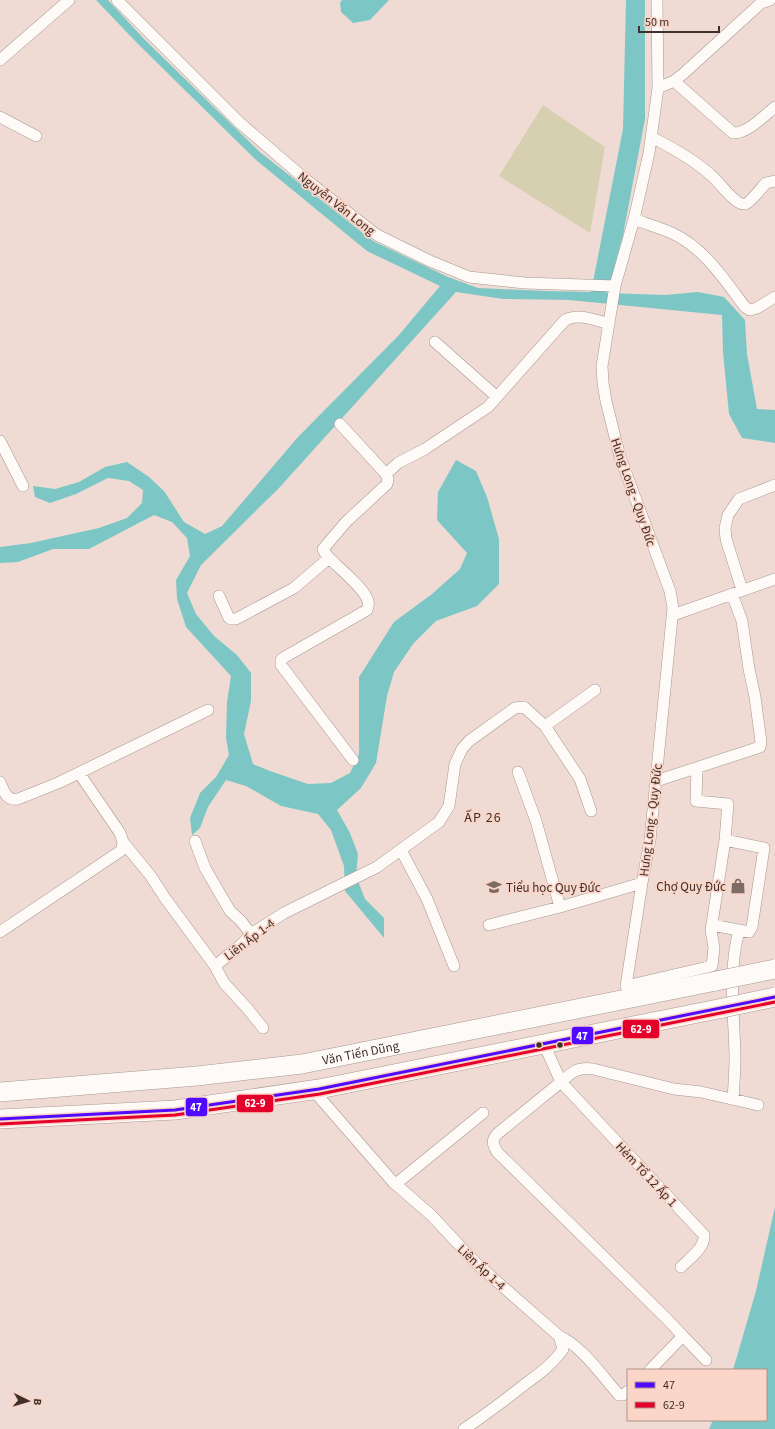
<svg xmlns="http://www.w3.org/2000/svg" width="775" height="1429" font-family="'Source Sans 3',sans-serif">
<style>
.green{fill:#d6cfb0}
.water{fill:#7cc7c5}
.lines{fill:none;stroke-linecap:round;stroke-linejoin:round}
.street-casing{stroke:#a69792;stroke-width:12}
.highway-casing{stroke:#a69792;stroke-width:20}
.street{stroke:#fdfaf8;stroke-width:11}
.highway{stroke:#fdfaf8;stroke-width:19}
.highway-bridge-casing{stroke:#a69792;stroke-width:20;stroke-linecap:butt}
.highway-bridge{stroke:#fdfaf8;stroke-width:19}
.bus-1-casing{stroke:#fad5c8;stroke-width:6}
.bus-2-casing{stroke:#fad5c8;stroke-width:6}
.bus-1{stroke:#4f0aff;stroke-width:3}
.bus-2{stroke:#e4002b;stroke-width:3}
.bus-dot{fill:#3e302a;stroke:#fad5c8;stroke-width:1.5}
.labels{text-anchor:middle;stroke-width:3.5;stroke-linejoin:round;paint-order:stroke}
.street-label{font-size:13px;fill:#3e302a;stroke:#fad5c8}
.poi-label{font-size:13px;fill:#3e302a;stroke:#fad5c8;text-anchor:end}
.neighbourhood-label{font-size:14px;letter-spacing:1px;fill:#3e302a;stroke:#fad5c8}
.line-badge{stroke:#fad5c8;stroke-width:1.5}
.badge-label{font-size:11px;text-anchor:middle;font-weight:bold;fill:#fff}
</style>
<rect width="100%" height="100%" fill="#efdbd3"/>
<path class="green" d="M 543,105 L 605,147 L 590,233 L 499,176 Z"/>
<path class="water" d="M 96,0 L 108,0 L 145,40 L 261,153 L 373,241 L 448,277 L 478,288 L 546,291 L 591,292 L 623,129 L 626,0 L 645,0 L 645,119 L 623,235 L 607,293 L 665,295 L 698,292 L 724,297 L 745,320 L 747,354 L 757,409 L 775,410 L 775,443 L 742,438 L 729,414 L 723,352 L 722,315 L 569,300 L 503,299 L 456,292 L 279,488 L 201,565 L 187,593 L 196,614 L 214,636 L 237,655 L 251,673 L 251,701 L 244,734 L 253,764 L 270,771 L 308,784 L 331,783 L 350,773 L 359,754 L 359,677 L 394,622 L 432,594 L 460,569 L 467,553 L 437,520 L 438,492 L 456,460 L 476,471 L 487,497 L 499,539 L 499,584 L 477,606 L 436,621 L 413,644 L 394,672 L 387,696 L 376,763 L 361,788 L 337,810 L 350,833 L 358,854 L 356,876 L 365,899 L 384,918 L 384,938 L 345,891 L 344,866 L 331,830 L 318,814 L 281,806 L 246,786 L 226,780 L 208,807 L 200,828 L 192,835 L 190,818 L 200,793 L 216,777 L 229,755 L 226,738 L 227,702 L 231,676 L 186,627 L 177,599 L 176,580 L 190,556 L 187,538 L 172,522 L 154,515 L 89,549 L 53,549 L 18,562 L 0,563 L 0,547 L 31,543 L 67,535 L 99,528 L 127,518 L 142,503 L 143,490 L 129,481 L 108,478 L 76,494 L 50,503 L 35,497 L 33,486 L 55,489 L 79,482 L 105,467 L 127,462 L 149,477 L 164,491 L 184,522 L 205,534 L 222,526 L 298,437 L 399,335 L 440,286 L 367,251 L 256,160 L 138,44 Z
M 342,0 L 389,0 L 370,20 L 353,23 L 341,12 L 340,3 Z
M 775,1207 L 775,1429 L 709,1429 L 713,1420 L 766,1420 L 766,1370 L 733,1370 L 756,1291 Z"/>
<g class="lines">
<g class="street-casing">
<path id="street" d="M 117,0 L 240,123 L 305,179 L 377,235 L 430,261 L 469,277 L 525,283 L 615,286
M 657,0 L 658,88 L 649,153 L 634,219 L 615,286 L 602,366 L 603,383 L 606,401 L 620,457 L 670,591 L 673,608 L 650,840 L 642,883 L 626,986 L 712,966 L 714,948 L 711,930 L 725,840 L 728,804 L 696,801 L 697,768
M 0,60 L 69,0
M 674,81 L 733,133 C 747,134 765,115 775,107
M 658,88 L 674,81 L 683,74 L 761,3 L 770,0
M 0,117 L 36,136
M 651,137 C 673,148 695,160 713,177 C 720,183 736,206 745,204 C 750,203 762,187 766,183 L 775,181
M 634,219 C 647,224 660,228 672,233 C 704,248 724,279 745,307 L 750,310 L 757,308 L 775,297
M 435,342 L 497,397
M 340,424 L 386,474
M 0,441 L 23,486
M 742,590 L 726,539 L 725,528 L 728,515 L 739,499 L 775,485
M 219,596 L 229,618 L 231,619 L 236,619 L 294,588 L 329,558
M 673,615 L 775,579
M 545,726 L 580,779 L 591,811
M 353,760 L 281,665 L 281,660 L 283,658 L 367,610 C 368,607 369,604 368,601 C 365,589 338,567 329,558 L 325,553 L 323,549 L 346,522 L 387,484 L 388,479 L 386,474 L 398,463 L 425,449 L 488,407 L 565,320 C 579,313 595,320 609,324
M 518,772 L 536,821 L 560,907
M 656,781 L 760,747 L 761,742 L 755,697 L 749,669 L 742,621 L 732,594
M 0,782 C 4,791 6,801 18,799 L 58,783 L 208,710
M 195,841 L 205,868 L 223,899 L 230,911 L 241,921 L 251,934
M 123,842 L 150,875 L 165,898 L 215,966
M 401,850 L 427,899 L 454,966
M 489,925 L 560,907 L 642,883
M 712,925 L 749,932 L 752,927 L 764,848 L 725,840
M 0,932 L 122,850 L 123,842 L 120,833 L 79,773
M 263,1028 L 247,1008 L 224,983 L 215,966 L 242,944 L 251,934 L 284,913 L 377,867 L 439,822 L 449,806 L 455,764 L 462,749 L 469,741 L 515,708 L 524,707 L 545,726 L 595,690
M 544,1044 L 561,1082 L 497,1134 C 491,1141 493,1144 497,1152 L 666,1318 L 683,1336 L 650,1370
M 313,1090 L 393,1182 L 431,1215 L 477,1264 L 559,1336 L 563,1349 C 553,1364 539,1374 524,1385 C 505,1400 485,1415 464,1429
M 733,1099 C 734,1085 735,1070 735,1056 C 734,1013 728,972 739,930
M 397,1183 L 483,1113
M 681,1267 C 689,1259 705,1248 704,1235 L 561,1082 C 572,1072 577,1067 593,1069 L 674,1089 L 701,1092 L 758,1105
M 559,1336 C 581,1345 603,1377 619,1395 L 623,1395 L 628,1391
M 683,1336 L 706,1360"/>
</g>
<g class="highway-casing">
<g id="highway">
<path id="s1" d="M 0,1092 L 197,1076 L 302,1064 L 716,981"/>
<path d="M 0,1119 L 175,1110 L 319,1089 L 723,1008"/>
</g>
</g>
<use href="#street" class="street"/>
<use href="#highway" class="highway"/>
<g class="highway-bridge-casing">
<path id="highway-bridge" d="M 716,981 L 775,969
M 723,1008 L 775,997"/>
</g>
<use href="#highway-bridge" class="highway-bridge"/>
<g class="bus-1-casing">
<path id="bus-1" d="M 0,1119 L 175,1110 L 319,1089 L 775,997"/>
</g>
<g class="bus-2-casing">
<path id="bus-2" d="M 0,1124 L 175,1115 L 320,1094 L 775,1002"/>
</g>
<use href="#bus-1" class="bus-1"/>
<use href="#bus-2" class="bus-2"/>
</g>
<defs>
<g id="shop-bare" transform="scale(1.2)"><path d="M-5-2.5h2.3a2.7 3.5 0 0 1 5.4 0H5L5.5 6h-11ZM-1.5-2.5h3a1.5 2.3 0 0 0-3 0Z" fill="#7c6c65" stroke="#fad5c8" stroke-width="2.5" paint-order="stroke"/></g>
<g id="school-bare" transform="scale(1.2)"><path d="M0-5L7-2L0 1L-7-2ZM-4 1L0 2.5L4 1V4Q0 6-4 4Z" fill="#7c6c65" stroke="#fad5c8" stroke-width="2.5" paint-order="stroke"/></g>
</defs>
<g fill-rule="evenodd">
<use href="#shop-bare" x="738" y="886"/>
<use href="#school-bare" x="494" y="887"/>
</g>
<g class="bus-dot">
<circle cx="539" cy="1045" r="3.5"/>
<circle cx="560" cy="1045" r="3.5"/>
</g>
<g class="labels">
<g class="street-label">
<text transform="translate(337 203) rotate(38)" y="5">Nguyễn Văn Long</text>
<text transform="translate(634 492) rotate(71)" y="5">Hưng Long - Quy Đức</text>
<text transform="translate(650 820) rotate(-83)" y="5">Hưng Long - Quy Đức</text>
<text transform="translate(249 939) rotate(-37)" y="5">Liên Ấp 1-4</text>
<text dy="5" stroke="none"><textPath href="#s1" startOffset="363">Văn Tiến Dũng</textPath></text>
<text transform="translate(647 1174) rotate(47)" y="5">Hẻm Tổ 12 Ấp 1</text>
<text transform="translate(482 1267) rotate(43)" y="5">Liên Ấp 1-4</text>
</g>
<g class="poi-label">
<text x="726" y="891">Chợ Quy Đức</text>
<text x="506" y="892" text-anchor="start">Tiểu học Quy Đức</text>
</g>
<g class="neighbourhood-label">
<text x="483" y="822">ẤP 26</text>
</g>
</g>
<g class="line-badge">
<rect x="622" y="1019" width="38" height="20" rx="4" fill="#e4002b"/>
<rect x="571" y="1026" width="23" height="19" rx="4" fill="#4f0aff"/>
<rect x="236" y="1094" width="38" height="19" rx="4" fill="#e4002b"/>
<rect x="185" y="1097" width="23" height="20" rx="4" fill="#4f0aff"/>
</g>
<g class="badge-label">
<text x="641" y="1033">62-9</text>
<text x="582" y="1040">47</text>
<text x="255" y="1107">62-9</text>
<text x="196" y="1111">47</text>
</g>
<rect x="627" y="1369" width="140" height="52" fill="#fad5c8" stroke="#af9389"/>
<rect x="635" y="1382" width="20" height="6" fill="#4f0aff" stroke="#af9389"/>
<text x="663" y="1389" font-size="12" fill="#3e302a">47</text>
<rect x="635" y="1402" width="20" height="6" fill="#e4002b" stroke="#af9389"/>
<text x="663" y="1409" font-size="12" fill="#3e302a">62-9</text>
<g transform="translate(28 1401) rotate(95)" stroke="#fad5c8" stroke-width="3" paint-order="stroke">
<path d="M0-3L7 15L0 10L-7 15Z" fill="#3e302a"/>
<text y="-6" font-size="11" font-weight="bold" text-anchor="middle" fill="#3e302a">B</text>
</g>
<path d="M639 26v6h80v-6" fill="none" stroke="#3e302a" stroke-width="2"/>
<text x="645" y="26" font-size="12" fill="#3e302a" stroke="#fad5c8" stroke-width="3" paint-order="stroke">50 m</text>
</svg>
